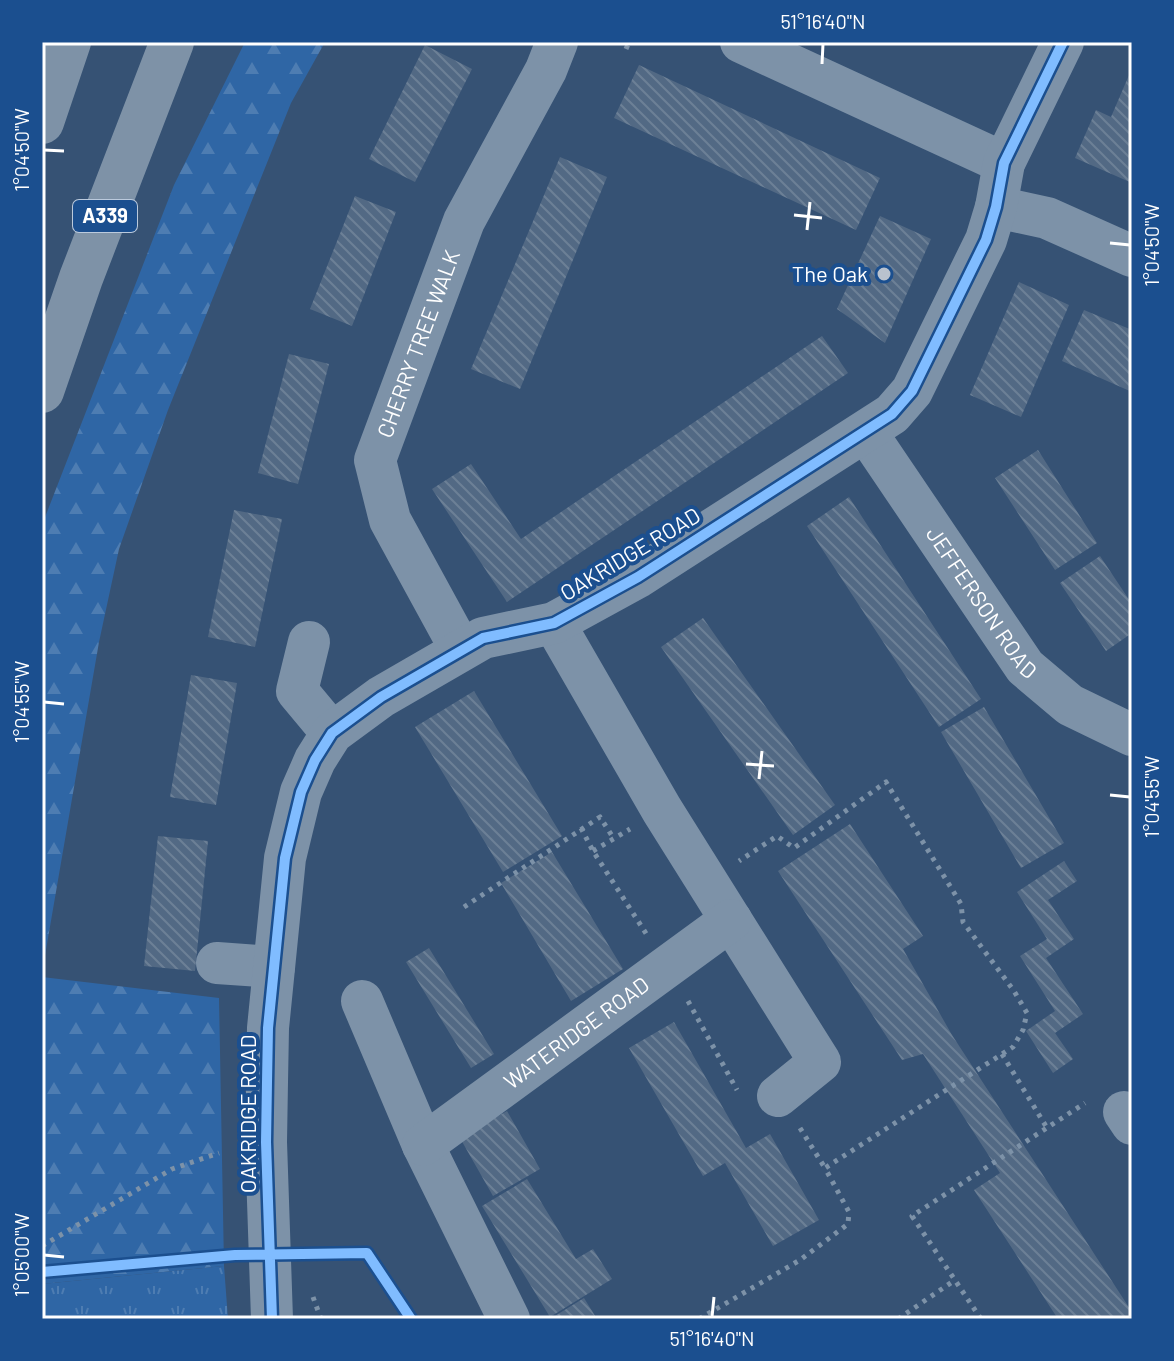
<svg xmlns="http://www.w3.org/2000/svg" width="1174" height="1361" font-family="Barlow,sans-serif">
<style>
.forest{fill:url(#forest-firs)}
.park{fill:url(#park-tufts)}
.building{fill:url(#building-back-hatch)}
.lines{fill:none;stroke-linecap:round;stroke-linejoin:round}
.path{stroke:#7d92a8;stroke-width:5;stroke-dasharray:4 6;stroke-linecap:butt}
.minor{stroke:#7d92a8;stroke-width:42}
.highway{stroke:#7e92a7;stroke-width:44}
.cycleway-casing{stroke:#1b4f8f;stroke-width:15}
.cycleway{stroke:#80bcff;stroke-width:10}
.ticks{fill:none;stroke:#fff;stroke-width:3}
.poi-dot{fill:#b9c2ce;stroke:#1b4f8f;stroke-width:3}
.labels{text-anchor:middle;stroke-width:8;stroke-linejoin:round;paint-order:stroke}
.shield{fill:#1b4f8f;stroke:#bbcadd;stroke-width:2}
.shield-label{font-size:20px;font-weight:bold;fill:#fff}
.poi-label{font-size:22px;fill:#fff;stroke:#1b4f8f;text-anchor:end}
.street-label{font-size:22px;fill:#fff;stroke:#1b4f8f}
.neatline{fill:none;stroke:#fff;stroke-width:3}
.ticks-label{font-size:20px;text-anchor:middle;fill:#fff}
</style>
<defs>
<pattern id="forest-firs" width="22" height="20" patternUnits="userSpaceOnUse" patternTransform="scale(2)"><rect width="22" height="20" fill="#2f66a5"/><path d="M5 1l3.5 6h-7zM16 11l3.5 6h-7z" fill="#4e7db2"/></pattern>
<pattern id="park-tufts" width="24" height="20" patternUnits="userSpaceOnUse" patternTransform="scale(2)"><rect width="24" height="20" fill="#2f66a5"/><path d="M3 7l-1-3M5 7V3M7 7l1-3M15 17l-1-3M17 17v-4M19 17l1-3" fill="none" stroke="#4e7db2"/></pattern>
<pattern id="building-back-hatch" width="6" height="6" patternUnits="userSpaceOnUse" patternTransform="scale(2)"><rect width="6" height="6" fill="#526984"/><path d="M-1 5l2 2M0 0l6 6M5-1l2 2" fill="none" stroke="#6c8096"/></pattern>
</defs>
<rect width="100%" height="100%" fill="#365274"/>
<path class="forest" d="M 245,42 L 325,42 L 291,103 L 168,410 L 119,549 L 99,642 L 42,973 L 42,525 L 174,185 Z
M 42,977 L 219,998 L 224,1266 L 42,1284 Z"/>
<path class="park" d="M 224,1266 L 228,1319 L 42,1319 L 42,1284 Z"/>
<path class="building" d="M 425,45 L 472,69 L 415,182 L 369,159 Z
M 639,65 L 880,178 L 856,230 L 614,118 Z
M 1132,68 L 1132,183 L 1075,158 L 1096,110 L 1111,117 Z
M 560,157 L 607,177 L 520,389 L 471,369 Z
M 355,196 L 396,212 L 352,326 L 310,309 Z
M 880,216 L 931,239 L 885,343 L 837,309 Z
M 1019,282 L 1069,305 L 1021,417 L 970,395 Z
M 1084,310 L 1132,330 L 1132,392 L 1062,361 Z
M 822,336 L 848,373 L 507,602 L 432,489 L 471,464 L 521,539 Z
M 289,354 L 329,364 L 298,484 L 258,473 Z
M 1038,450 L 1097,543 L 1055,570 L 995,478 Z
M 849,497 L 981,699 L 939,727 L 807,526 Z
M 234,510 L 282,519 L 255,647 L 208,637 Z
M 1100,556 L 1132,604 L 1132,633 L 1106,651 L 1060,583 Z
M 703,618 L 835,805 L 793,835 L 661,647 Z
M 191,675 L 237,683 L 216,805 L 170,797 Z
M 474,691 L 562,836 L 503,872 L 415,727 Z
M 984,707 L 1064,843 L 1021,868 L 941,732 Z
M 850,824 L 923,936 L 903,949 L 952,1035 L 1132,1312 L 1132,1319 L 1058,1319 L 974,1190 L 1000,1173 L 923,1054 L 902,1060 L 778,871 Z
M 158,836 L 208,841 L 195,971 L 144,966 Z
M 552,852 L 623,969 L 571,1001 L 501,883 Z
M 1064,861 L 1077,881 L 1048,900 L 1074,939 L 1046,958 L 1083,1014 L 1055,1033 L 1073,1059 L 1053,1073 L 1026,1031 L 1055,1011 L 1020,956 L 1047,939 L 1017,892 Z
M 429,948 L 494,1054 L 471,1068 L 406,962 Z
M 674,1022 L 746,1148 L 770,1134 L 819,1220 L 773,1246 L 725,1163 L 703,1176 L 629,1048 Z
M 507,1111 L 540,1169 L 493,1196 L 460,1138 Z
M 527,1179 L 576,1259 L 593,1249 L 612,1279 L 550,1317 L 482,1206 Z
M 584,1298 L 597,1319 L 550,1319 Z"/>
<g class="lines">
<path class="path" d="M 626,49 L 629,42
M 581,828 L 593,851 L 647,935
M 593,851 L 630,829
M 464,907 L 600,817 L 614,839
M 688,1001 L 737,1090
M 1002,1054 L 1047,1128
M 800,1128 L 825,1168
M 42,1246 L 172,1169 L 219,1153
M 313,1297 L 321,1319
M 699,1319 L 800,1260 L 848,1224 L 849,1212 L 825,1168 L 1013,1047 L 1023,1030 L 1027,1013 L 1014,991 L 963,922 L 961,904 L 886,782 L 794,848 L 777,836 L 739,861
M 898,1319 L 955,1280
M 981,1319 L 912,1216 L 1085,1103"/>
<g class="minor">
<path d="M 741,42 L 1004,163"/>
<path d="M 996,207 L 1047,218 L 1132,256"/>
<path id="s1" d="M 866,432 L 1025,667 L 1070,705 L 1132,735"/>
<path d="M 554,623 L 662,810 L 820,1062 L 778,1096"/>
<path d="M 309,642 L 297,691 L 332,733"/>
<path id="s2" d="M 461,650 L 390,520 L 375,460 L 464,221 L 546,70 L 557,42"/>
<path d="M 217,963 L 274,967"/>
<path d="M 362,1001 L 423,1145 L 509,1319"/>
<path d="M 1124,1112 L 1132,1124"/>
<path id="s3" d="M 423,1145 L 731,920"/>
<path d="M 272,1319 L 266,1142 L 267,1082 L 268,1028 L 285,858 L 301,792 L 315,760 L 332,733 L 381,697 L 483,638 L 554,623 L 638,577 L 892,414 L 912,391 L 986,240 L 996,207 L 1004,163 L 1063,42"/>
</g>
<path class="highway" d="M 42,122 L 69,42
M 42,391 L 81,278 L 172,42"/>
<g class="cycleway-casing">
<path id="cycleway" d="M 42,1272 L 235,1255 L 367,1253 L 411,1319
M 272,1319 L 266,1142 L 267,1082 L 268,1028 L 285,858 L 301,792 L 315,760 L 332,733 L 381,697 L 483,638 L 554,623 L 638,577 L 892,414 L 912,391 L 986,240 L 996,207 L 1004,163 L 1063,42"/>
</g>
<use href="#cycleway" class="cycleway"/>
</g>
<path class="ticks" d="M 822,64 L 823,44M 44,150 L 64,151M 794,215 L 822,218M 807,230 L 810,202M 1110,243 L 1130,245M 44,702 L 64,704M 746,764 L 774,766M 759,779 L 762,751M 1110,795 L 1130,797M 44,1255 L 64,1257M 712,1317 L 714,1297"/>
<circle class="poi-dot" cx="884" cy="274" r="8"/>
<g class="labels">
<rect class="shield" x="73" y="200" width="64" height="32" rx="6"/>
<g class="shield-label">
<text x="105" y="223">A339</text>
</g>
<g class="poi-label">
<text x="868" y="282">The Oak</text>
</g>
<g class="street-label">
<text dy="8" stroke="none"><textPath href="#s2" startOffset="334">CHERRY TREE WALK</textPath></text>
<text transform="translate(630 554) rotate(-31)" y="8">OAKRIDGE ROAD</text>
<text dy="8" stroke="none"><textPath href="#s1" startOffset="206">JEFFERSON ROAD</textPath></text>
<text dy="8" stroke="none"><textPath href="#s3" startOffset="190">WATERIDGE ROAD</textPath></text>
<text transform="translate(248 1114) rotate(-90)" y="8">OAKRIDGE ROAD</text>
</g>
</g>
<rect width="1174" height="1361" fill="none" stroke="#1b4f8f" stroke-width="88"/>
<rect x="44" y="44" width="1086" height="1273" class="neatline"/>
<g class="ticks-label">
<text x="823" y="29">51°16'40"N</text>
<text transform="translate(22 150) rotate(-90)" y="7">1°04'50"W</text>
<text transform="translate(1152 245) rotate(-90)" y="7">1°04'50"W</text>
<text transform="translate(22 702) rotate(-90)" y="7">1°04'55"W</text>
<text transform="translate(1152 797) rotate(-90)" y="7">1°04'55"W</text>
<text transform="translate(22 1255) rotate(-90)" y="7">1°05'00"W</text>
<text x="712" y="1346">51°16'40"N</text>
</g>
</svg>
